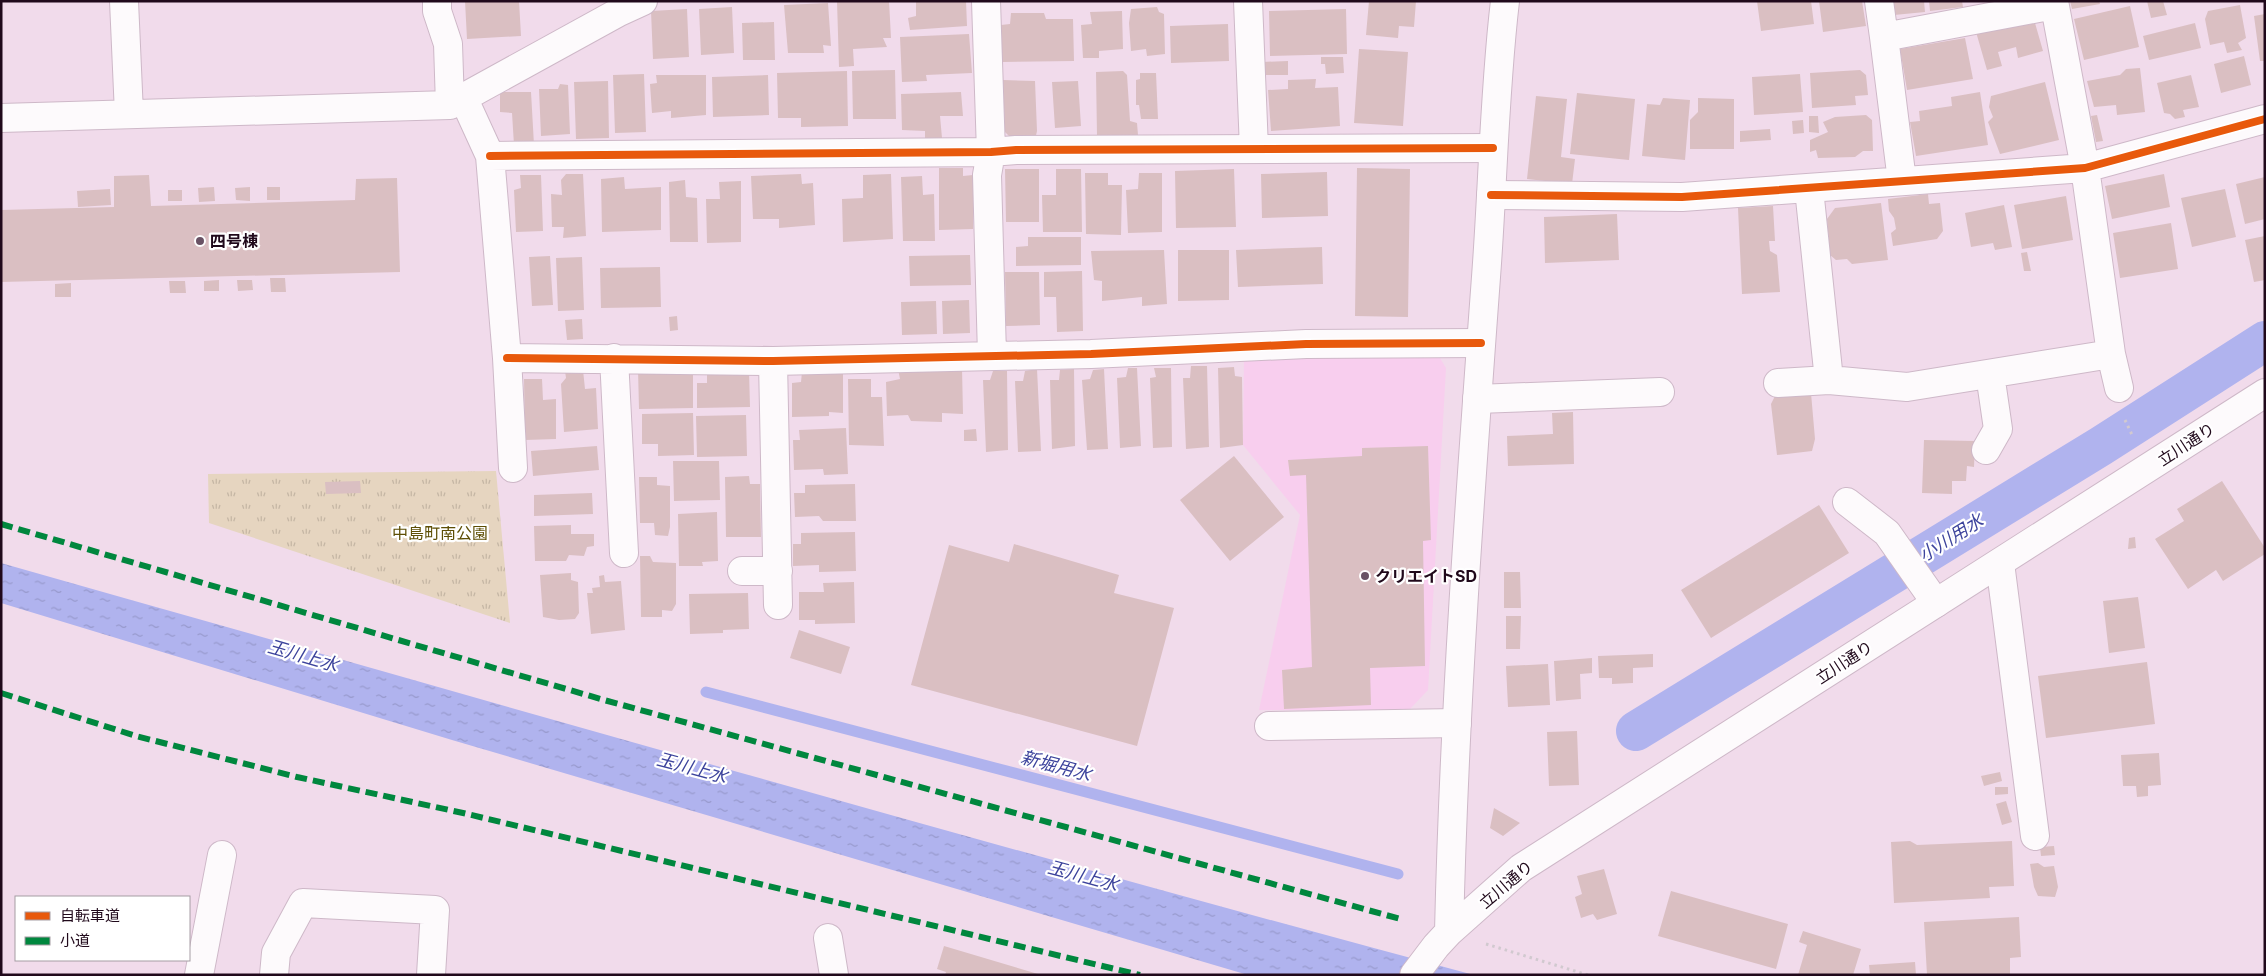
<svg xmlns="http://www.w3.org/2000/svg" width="2266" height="976" font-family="Inter,'Noto Sans JP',sans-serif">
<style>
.built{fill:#f8ceee}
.grass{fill:url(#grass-tufts)}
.water{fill:url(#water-ripples)}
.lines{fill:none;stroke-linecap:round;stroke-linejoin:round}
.stream{stroke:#b0b3ee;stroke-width:11}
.canal{stroke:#b0b3ee;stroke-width:40}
.building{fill:#dabfc2}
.minor-casing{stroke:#ceb8c8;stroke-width:30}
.major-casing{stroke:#ceb8c8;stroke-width:30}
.path{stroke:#d1c9cf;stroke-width:3;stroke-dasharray:2.5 4;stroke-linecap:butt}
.minor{stroke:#fdfafc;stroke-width:28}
.major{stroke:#fdfafc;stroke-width:28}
.quiet{stroke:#00873e;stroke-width:6;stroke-dasharray:12 6;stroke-linecap:butt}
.cycleway-casing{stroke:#fff;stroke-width:11}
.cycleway{stroke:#e8590c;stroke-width:8}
.poi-dot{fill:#695264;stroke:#fff;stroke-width:2}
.labels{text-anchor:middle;stroke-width:4.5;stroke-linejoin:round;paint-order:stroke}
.poi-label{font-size:16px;font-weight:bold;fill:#20091b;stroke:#fff;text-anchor:start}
.street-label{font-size:16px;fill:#20091b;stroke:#fff}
.park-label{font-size:16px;fill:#5d4e04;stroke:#fff}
.water-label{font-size:18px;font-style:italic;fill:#3c439c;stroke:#fff}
</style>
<defs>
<pattern id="grass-tufts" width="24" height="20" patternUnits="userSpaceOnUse" patternTransform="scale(1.25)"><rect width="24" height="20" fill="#e6d5c0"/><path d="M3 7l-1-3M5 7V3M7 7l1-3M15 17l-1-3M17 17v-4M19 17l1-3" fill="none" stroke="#c5b6a4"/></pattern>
<pattern id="water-ripples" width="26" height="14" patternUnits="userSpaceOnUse" patternTransform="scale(1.25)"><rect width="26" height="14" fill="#b0b3ee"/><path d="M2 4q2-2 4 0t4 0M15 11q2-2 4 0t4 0" fill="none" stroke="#9799cc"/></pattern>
</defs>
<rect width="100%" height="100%" fill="#f1dbeb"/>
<path class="built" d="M 1437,353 L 1446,368 L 1428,690 L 1409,710 L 1259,710 L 1300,515 L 1243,445 L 1244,355 Z"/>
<path class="grass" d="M 496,471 L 510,623 L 209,523 L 208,474 Z"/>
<path class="water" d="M 1,563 C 492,702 981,843 1474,975 L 1248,975 L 452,740 L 1,603 Z"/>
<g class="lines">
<path class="stream" d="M 706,692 L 1398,874"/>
<path class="canal" d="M 1636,731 L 2101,446 L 2265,341"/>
</g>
<path class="building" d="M 465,1 L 519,1 L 521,36 L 467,39 Z
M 837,1 L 889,1 L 891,38 L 883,38 L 887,47 L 853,49 L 854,66 L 839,67 Z
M 916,1 L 966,1 L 967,26 L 910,30 L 908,18 L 916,16 Z
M 1369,1 L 1416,1 L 1414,27 L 1399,26 L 1398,38 L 1366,35 Z
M 1757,1 L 1811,1 L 1814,24 L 1761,31 Z
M 1819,1 L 1862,1 L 1866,26 L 1823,32 Z
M 1892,1 L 1924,1 L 1925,12 L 1894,15 Z
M 1929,1 L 1962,1 L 1963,7 L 1930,11 Z
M 2070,1 L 2099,1 L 2100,4 L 2072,9 Z
M 2147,1 L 2163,1 L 2167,15 L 2151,18 Z
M 828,3 L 831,46 L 823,45 L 824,53 L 788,53 L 784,5 Z
M 2240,5 L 2246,38 L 2238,43 L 2242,50 L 2227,53 L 2224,42 L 2210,45 L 2205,19 L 2208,11 Z
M 2130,6 L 2139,47 L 2084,60 L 2074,19 Z
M 732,7 L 734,53 L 701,55 L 699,9 Z
M 1157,7 L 1159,12 L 1164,14 L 1165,54 L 1147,56 L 1146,49 L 1131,51 L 1129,23 L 1131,9 Z
M 687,9 L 689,57 L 653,59 L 651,11 Z
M 1346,9 L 1347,54 L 1270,56 L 1269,11 Z
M 1122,11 L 1123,49 L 1099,51 L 1099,58 L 1083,58 L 1081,25 L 1092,24 L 1090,12 Z
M 1011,13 L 1044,13 L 1046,19 L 1073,19 L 1074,61 L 1002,62 L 1001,25 L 1010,24 Z
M 2265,14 L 2265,61 L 2260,61 L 2254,16 Z
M 2022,20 L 2027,25 L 2035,23 L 2043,51 L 2018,58 L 2016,47 L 1998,52 L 2002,66 L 1987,70 L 1976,32 Z
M 774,22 L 775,60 L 743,60 L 742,23 Z
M 2195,23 L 2201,48 L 2149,60 L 2143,36 Z
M 1228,24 L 1229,61 L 1171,63 L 1170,26 Z
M 969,34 L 972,73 L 926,75 L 927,81 L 902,82 L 900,37 Z
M 1965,38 L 1973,79 L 1907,90 L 1900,49 Z
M 1359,49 L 1408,52 L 1403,126 L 1354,123 Z
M 2244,56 L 2251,85 L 2221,93 L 2214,64 Z
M 1321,57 L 1343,57 L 1344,73 L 1326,74 L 1325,64 L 1321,64 Z
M 1288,61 L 1288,75 L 1263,75 L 1262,62 Z
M 2140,68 L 2145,112 L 2117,115 L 2116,105 L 2094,107 L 2087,81 L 2120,75 L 2126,69 Z
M 895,70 L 896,119 L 853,119 L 852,71 Z
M 1860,70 L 1866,75 L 1868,95 L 1855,96 L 1856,105 L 1812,108 L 1810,73 Z
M 847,71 L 848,126 L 801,127 L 801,118 L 778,118 L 777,73 Z
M 1123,71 L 1127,75 L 1130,121 L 1137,123 L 1138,135 L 1097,136 L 1096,72 Z
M 1140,73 L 1156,73 L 1158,119 L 1141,119 L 1139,105 L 1136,105 L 1136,80 L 1140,79 Z
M 644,74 L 646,132 L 615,133 L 613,75 Z
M 1800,74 L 1803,112 L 1754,115 L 1752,77 Z
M 656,75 L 706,75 L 706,115 L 671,118 L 671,111 L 652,113 L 650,84 L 657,83 Z
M 768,75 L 769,115 L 713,117 L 712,77 Z
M 2191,75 L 2199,107 L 2183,110 L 2185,117 L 2175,119 L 2170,114 L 2164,113 L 2157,83 Z
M 1316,79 L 1315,88 L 1338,87 L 1340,126 L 1271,131 L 1268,90 L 1288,89 L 1288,80 Z
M 1003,80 L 1035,81 L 1037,131 L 1035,140 L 1012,139 L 1005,132 Z
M 608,81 L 609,138 L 576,139 L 574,82 Z
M 1078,81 L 1081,126 L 1055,128 L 1052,82 Z
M 2045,82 L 2059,140 L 2000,154 L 1988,122 L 1993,117 L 1989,107 L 1991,96 Z
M 560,84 L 568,85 L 570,134 L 541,136 L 539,89 L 558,89 Z
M 500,92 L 531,92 L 534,145 L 514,145 L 512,113 L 500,112 Z
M 961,92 L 963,116 L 940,116 L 942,138 L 925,138 L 925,131 L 902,130 L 901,94 Z
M 1980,92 L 1988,145 L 1916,156 L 1910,122 L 1920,121 L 1919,111 L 1952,106 L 1951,97 Z
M 1577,93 L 1635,99 L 1629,160 L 1570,154 Z
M 1536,96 L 1567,99 L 1561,157 L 1575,159 L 1572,184 L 1527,179 Z
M 1663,98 L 1690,100 L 1685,160 L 1642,156 L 1647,104 L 1660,105 Z
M 1698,98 L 1734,99 L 1734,149 L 1690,149 L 1690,120 L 1698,112 Z
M 1866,115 L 1872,120 L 1873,151 L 1863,151 L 1855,157 L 1818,158 L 1816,150 L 1810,152 L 1810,140 L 1828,132 L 1823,122 L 1835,117 Z
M 2097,115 L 2103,141 L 2096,142 L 2091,116 Z
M 1809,116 L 1818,116 L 1819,133 L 1809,132 Z
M 1803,120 L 1804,133 L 1793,134 L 1792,121 Z
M 1770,129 L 1771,140 L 1740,142 L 1740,131 Z
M 939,168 L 963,168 L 963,176 L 973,175 L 973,229 L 939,230 Z
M 1357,168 L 1410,169 L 1408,317 L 1355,316 Z
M 1005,169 L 1039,169 L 1039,222 L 1006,222 Z
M 1056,169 L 1081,169 L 1082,232 L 1043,232 L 1042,195 L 1056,195 Z
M 1234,169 L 1236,227 L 1176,228 L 1175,171 Z
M 1327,172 L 1328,216 L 1262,218 L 1261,174 Z
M 1085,173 L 1108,173 L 1108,185 L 1122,185 L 1121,235 L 1086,234 Z
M 1139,173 L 1162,173 L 1162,232 L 1128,233 L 1126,190 L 1138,189 Z
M 566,174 L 583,174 L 586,236 L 563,238 L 564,227 L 552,227 L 551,194 L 562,195 L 561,180 Z
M 801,174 L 802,184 L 813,183 L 815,225 L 779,228 L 779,219 L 753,219 L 751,176 Z
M 891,174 L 893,239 L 843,242 L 842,199 L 863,198 L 863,175 Z
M 2164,174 L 2170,207 L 2112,219 L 2105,186 Z
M 149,175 L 151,206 L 355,200 L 356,179 L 397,178 L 400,272 L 1,282 L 1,210 L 114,207 L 114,176 Z
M 520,175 L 541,175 L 543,231 L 516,232 L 514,190 L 521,188 Z
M 922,176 L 923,195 L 934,194 L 935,241 L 903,241 L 901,177 Z
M 624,177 L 625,189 L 661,187 L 661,230 L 602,232 L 601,179 Z
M 2265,177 L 2265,219 L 2245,224 L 2236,184 Z
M 685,180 L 686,197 L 697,198 L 698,242 L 670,242 L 669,182 Z
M 741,181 L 741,242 L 707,243 L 706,199 L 720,199 L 719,182 Z
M 214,187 L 215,201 L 199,202 L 198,188 Z
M 250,187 L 250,201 L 236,200 L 235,188 Z
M 267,187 L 280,187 L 280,200 L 267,200 Z
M 110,189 L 111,205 L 78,207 L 77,191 Z
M 2225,189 L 2236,237 L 2192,247 L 2181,198 Z
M 168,190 L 182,190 L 182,201 L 168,201 Z
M 1928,194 L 1929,204 L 1940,203 L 1943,231 L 1937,239 L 1893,246 L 1891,233 L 1896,229 L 1894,218 L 1889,211 L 1888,199 Z
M 2066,196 L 2073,240 L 2022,249 L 2014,205 Z
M 1881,203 L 1888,260 L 1852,264 L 1847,259 L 1836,260 L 1830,255 L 1827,219 L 1835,208 Z
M 2004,205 L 2012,247 L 1995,250 L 1993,243 L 1971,247 L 1965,213 Z
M 1773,206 L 1775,241 L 1769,241 L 1770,251 L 1777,255 L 1780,292 L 1742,294 L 1738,208 Z
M 1617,214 L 1619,260 L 1545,263 L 1544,217 Z
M 2171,223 L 2178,269 L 2120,278 L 2113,233 Z
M 2265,236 L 2265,280 L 2254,282 L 2245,240 Z
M 1028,237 L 1081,237 L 1081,265 L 1016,266 L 1016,247 L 1028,246 Z
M 1322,247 L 1323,284 L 1238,287 L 1236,250 Z
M 1164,250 L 1167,304 L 1142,306 L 1142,297 L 1102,301 L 1102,281 L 1094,280 L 1091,251 Z
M 1178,250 L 1229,250 L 1229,300 L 1178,301 Z
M 2027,252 L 2031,271 L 2024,271 L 2021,253 Z
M 970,255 L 971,285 L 910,286 L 909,256 Z
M 550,256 L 553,305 L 532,306 L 529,257 Z
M 582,257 L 584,310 L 558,311 L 556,258 Z
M 660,267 L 661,307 L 601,308 L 600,268 Z
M 1082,271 L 1083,331 L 1057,332 L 1056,297 L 1044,297 L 1044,272 Z
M 1005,272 L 1039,272 L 1040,325 L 1006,326 Z
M 270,278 L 285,278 L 286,292 L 271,292 Z
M 219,280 L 219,291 L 204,291 L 204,281 Z
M 237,280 L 252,280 L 253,290 L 238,291 Z
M 169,281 L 185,281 L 186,293 L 170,293 Z
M 71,283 L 71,297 L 55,297 L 55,284 Z
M 969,300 L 970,333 L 943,334 L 942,301 Z
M 936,301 L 937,334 L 902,335 L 901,302 Z
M 677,316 L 678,330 L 670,331 L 669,317 Z
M 582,319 L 583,339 L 567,340 L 565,320 Z
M 1191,366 L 1207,366 L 1209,447 L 1186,449 L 1183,378 L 1190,378 Z
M 1234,367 L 1235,376 L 1242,377 L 1243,445 L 1220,448 L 1218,368 Z
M 693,368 L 693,408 L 639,409 L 638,369 Z
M 962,368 L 963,414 L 942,413 L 942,422 L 911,421 L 908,415 L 887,416 L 886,382 L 900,379 L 898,369 Z
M 1128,368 L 1137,368 L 1141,446 L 1120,448 L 1117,378 L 1126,377 Z
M 1154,368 L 1171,368 L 1172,447 L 1153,448 L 1150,378 L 1156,377 Z
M 1037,369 L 1041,451 L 1018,452 L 1015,381 L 1023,381 L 1025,371 Z
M 1074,369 L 1075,446 L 1052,449 L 1050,380 L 1059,380 L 1060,370 Z
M 1104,369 L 1108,449 L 1087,450 L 1082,380 L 1090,379 L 1093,370 Z
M 583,370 L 585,389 L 596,388 L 598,429 L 564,432 L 561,384 L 566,378 L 565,371 Z
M 749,371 L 750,407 L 697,408 L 697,383 L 707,383 L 707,372 Z
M 843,371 L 843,413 L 829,412 L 829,416 L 792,417 L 792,383 L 801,382 L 802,372 Z
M 993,371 L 1007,371 L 1008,450 L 986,452 L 983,380 L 990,380 Z
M 524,379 L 542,379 L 543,400 L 556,399 L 556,439 L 525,440 Z
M 848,379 L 871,379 L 871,397 L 882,397 L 884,446 L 849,445 Z
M 1811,393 L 1815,439 L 1812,451 L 1777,455 L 1771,404 L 1775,396 Z
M 1573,412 L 1574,464 L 1508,466 L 1507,436 L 1553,434 L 1552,413 Z
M 693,413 L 694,455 L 658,456 L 658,444 L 642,444 L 642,414 Z
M 746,415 L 747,456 L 697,457 L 696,416 Z
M 846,428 L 848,474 L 824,475 L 823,469 L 794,470 L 793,440 L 800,440 L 799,430 Z
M 976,429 L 977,441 L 964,441 L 964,430 Z
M 1924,440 L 1975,441 L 1974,467 L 1967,466 L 1966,481 L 1952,481 L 1952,494 L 1922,493 Z
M 597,446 L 599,470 L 533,476 L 531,451 Z
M 1428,446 L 1431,540 L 1423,541 L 1425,666 L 1370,668 L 1371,705 L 1284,709 L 1282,670 L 1312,667 L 1306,475 L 1290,476 L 1288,460 L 1362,456 L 1362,448 Z
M 1234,456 L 1284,517 L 1230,561 L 1180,500 Z
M 673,461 L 719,461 L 720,500 L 674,501 Z
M 749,476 L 750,484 L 760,484 L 761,537 L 726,537 L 725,477 Z
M 639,477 L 657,477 L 657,485 L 670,486 L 670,527 L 668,536 L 655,535 L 654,523 L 640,523 Z
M 360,481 L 361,493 L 326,494 L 325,482 Z
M 2222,481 L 2265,548 L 2265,554 L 2223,581 L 2216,570 L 2188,589 L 2155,539 L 2184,521 L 2177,509 Z
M 855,484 L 856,521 L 823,521 L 819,516 L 795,517 L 794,493 L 805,493 L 805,485 Z
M 592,493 L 593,514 L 534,516 L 534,495 Z
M 1819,505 L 1849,553 L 1711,638 L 1681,590 Z
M 717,512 L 718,561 L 702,562 L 703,566 L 679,566 L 678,514 Z
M 571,525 L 571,534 L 594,534 L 594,546 L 587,547 L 584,556 L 569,555 L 566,561 L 535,561 L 534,526 Z
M 855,532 L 856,571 L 819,572 L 819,565 L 793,566 L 793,544 L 801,544 L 801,533 Z
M 2135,537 L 2136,548 L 2128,549 L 2129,538 Z
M 1014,544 L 1119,575 L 1114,593 L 1174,608 L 1137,746 L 911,685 L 949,545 L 1009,562 Z
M 640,556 L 650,556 L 653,562 L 676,563 L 676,604 L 672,611 L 662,610 L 662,617 L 641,617 Z
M 1504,572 L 1520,572 L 1521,608 L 1504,608 Z
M 571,573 L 571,580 L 578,582 L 579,613 L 575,619 L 559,620 L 543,617 L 540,575 Z
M 604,575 L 605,582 L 621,581 L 625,630 L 591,634 L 587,593 L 593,593 L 592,588 L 600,587 L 599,576 Z
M 854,582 L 855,623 L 815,624 L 815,620 L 799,620 L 799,592 L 824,592 L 823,583 Z
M 748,593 L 749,629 L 723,630 L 723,633 L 690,634 L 689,594 Z
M 2138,597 L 2145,648 L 2109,653 L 2103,601 Z
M 1506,616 L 1521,616 L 1520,649 L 1506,649 Z
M 799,630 L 850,647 L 841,674 L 790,658 Z
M 1653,654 L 1653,667 L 1633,668 L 1633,683 L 1612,684 L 1612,678 L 1599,678 L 1598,656 Z
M 1592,658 L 1592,673 L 1580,674 L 1581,699 L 1556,701 L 1554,661 Z
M 2147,662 L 2155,724 L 2046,738 L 2038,676 Z
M 1548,664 L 1550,705 L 1508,707 L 1506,666 Z
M 1577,731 L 1579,785 L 1549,786 L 1547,732 Z
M 2159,753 L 2161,785 L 2148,786 L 2148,796 L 2137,797 L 2136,786 L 2123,786 L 2121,755 Z
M 2000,772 L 2002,781 L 1984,786 L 1981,776 Z
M 1995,787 L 2008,787 L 2008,794 L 1995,795 Z
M 2006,801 L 2012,822 L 2002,825 L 1996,804 Z
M 1494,808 L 1520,823 L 1503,836 L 1490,828 Z
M 1910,841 L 1917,845 L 2012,841 L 2014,886 L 1989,887 L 1990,898 L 1894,903 L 1891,842 Z
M 2054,846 L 2055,855 L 2041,856 L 2040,847 Z
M 2038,863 L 2044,867 L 2054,866 L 2058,887 L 2055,897 L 2038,896 L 2034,887 L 2030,864 Z
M 1604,869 L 1617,914 L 1597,920 L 1593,914 L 1581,918 L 1575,897 L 1582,894 L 1577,876 Z
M 1671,891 L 1788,924 L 1776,969 L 1658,936 Z
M 2019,917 L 2021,957 L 2010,958 L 2010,975 L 1927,975 L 1924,922 Z
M 1803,931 L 1861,949 L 1853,975 L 1798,975 L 1807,945 L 1799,942 Z
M 944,946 L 1038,974 L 1038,975 L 945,975 L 946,972 L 937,969 Z
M 1915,962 L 1916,975 L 1870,975 L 1869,965 Z"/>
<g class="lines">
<g class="minor-casing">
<path id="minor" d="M 124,1 L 129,114
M 437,1 L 437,11 L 448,44 L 450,105
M 986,1 L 991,152 L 987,175 L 992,355
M 1248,1 L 1254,149
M 1879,1 L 1884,37
M 2054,1 L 2085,168 L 2111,354 L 2119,388
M 463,97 L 490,156 L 507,358 L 513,468
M 1,118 L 450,105 L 619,12 L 643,1
M 490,156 L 991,152 L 1016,150 L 1493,148
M 1902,181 L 1884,37 L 2054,5
M 1809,189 L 1829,380 L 1907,387 L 2111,354
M 1491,195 L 1682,197 L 2085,168 L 2265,119
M 507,358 L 773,361 L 1091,354 L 1306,344 L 1481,343
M 614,358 L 624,553
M 773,361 L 778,605
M 1778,383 L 1829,380
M 1477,399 L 1660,392
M 1986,450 L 1998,429 L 1990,374
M 1847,502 L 1887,533 L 1936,603
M 2000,563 L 2035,836
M 742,571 L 778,571
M 1269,726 L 1457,723
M 828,938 L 834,975
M 199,975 L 222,855
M 274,975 L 276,953 L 303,903 L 435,910 L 431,975"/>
</g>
<g class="major-casing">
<path id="major" d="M 1449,932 C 1454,713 1470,495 1486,277 C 1493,185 1494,93 1505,1
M 1414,975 L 1436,946 L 1449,932 L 1521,868 L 2265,393"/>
</g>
<path class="path" d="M 2125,420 L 2133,437
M 1486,944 L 1588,975"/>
<use href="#minor" class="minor"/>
<use href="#major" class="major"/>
<path class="quiet" d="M 1,524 L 604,700 L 1404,920
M 1,693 L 136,736 L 297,777 L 463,813 L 1140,975"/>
<g class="cycleway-casing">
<path id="cycleway" d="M 490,156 L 991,152 L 1016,150 L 1493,148
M 1491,195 L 1682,197 L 2085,168 L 2265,119
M 507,358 L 773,361 L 1091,354 L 1306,344 L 1481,343"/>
</g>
<use href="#cycleway" class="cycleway"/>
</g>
<g class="poi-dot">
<circle cx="200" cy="241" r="5"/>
<circle cx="1365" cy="576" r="5"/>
</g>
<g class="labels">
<g class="poi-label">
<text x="210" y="247">四号棟</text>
<text x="1375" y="582">クリエイトSD</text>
</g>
<g class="street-label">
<text transform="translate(2186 444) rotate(-33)" y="6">立川通り</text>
<text transform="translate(1844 662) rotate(-33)" y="6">立川通り</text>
<text transform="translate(1506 884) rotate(-40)" y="6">立川通り</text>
</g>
<g class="park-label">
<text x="440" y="539">中島町南公園</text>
</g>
<g class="water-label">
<text transform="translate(1951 538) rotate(-32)" y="6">小川用水</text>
<text transform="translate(303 656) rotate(16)" y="6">玉川上水</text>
<text transform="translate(1056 766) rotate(15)" y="6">新堀用水</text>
<text transform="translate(692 768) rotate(15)" y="6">玉川上水</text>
<text transform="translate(1083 876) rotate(15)" y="6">玉川上水</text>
</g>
</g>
<rect width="2266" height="976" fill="none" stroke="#20091b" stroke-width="5"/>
<rect x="15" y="896" width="175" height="65" fill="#ffffff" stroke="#a69da4"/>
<rect x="25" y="912" width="25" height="8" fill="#e8590c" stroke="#a69da4"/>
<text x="60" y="921" font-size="15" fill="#20091b">自転車道</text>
<rect x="25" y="937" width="25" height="8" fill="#00873e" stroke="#a69da4"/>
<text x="60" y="946" font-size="15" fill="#20091b">小道</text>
</svg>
